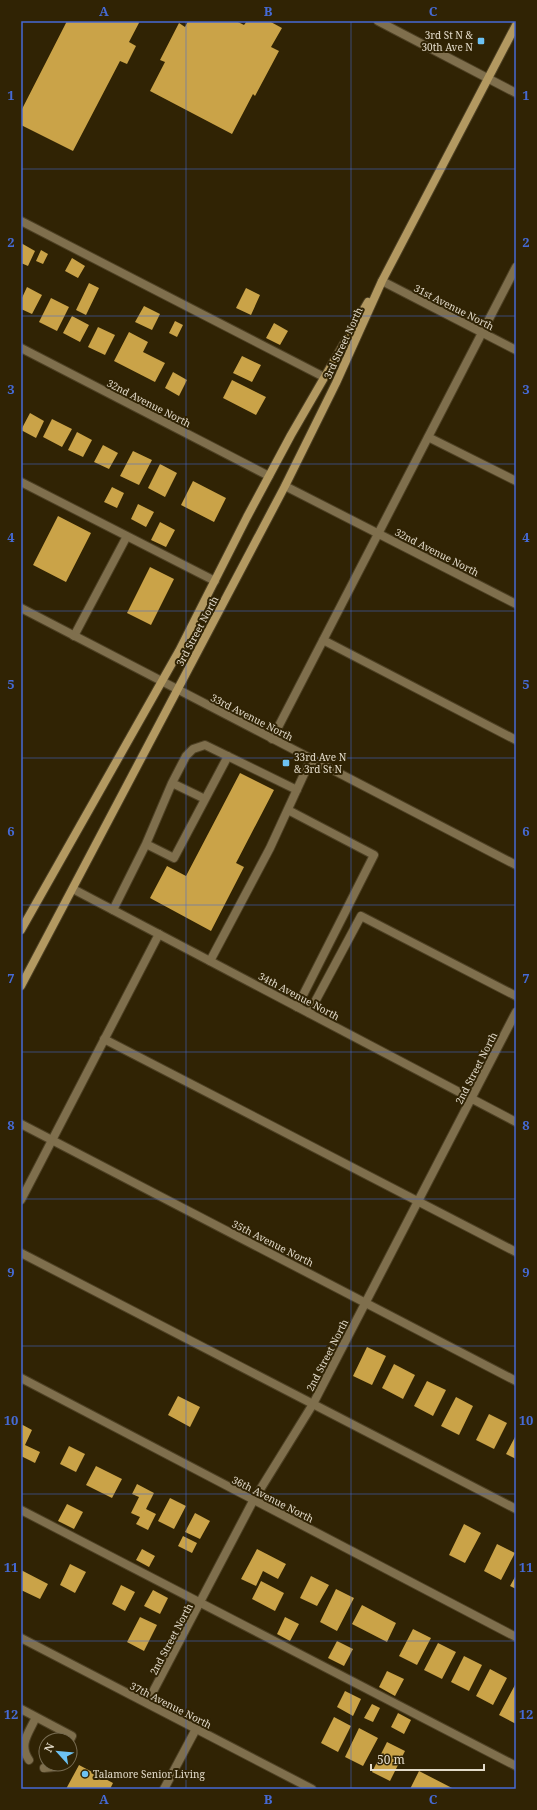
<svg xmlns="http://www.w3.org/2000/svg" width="537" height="1810" font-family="'Noto Serif',serif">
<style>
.building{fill:#caa348}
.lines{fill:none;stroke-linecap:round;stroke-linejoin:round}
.service-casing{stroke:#4d4024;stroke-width:10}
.minor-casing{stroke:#4d4024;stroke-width:10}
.tertiary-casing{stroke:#4d4024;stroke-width:10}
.secondary-casing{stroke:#4d4024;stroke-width:10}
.service{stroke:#7f6f4d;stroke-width:8}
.minor{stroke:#7f6f4d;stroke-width:8}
.tertiary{stroke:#7f6f4d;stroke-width:8}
.secondary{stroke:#b39961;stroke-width:8}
.grid{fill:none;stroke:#456ad5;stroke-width:1;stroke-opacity:0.55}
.poi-dot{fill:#6dc2f3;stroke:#302304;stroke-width:1.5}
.labels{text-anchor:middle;stroke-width:4;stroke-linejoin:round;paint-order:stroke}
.poi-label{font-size:10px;fill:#e3dbca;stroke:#302304;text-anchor:start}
.street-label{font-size:10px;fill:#e3dbca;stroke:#302304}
.neatline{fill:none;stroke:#456ad5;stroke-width:1.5}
.grid-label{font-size:13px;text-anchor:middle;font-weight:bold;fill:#456ad5}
</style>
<rect width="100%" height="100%" fill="#302304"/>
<path class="building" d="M 67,21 L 140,21 L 129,42 L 136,46 L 127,64 L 120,61 L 73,151 L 21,125 L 21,111 Z
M 188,21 L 236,21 L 244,25 L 247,21 L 269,21 L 282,28 L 271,47 L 279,51 L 255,96 L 253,94 L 232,134 L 150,91 L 165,62 L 160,60 L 179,23 L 185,27 Z
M 21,243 L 35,251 L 28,266 L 21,263 Z
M 41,250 L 48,254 L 43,264 L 36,261 Z
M 72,258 L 85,266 L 78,278 L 65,271 Z
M 89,283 L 99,288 L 86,315 L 76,310 Z
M 27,287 L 42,295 L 32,314 L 21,309 L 21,300 Z
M 246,288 L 260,295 L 251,315 L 236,308 Z
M 51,298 L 69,307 L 57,331 L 39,322 Z
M 144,306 L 160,314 L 152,330 L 135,322 Z
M 72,316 L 89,325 L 80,342 L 63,333 Z
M 175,321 L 183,325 L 177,337 L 169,333 Z
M 274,323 L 288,331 L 280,345 L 266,338 Z
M 98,327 L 115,335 L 105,355 L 88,347 Z
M 129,332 L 148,342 L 143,352 L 165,363 L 155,382 L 114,361 Z
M 242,356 L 261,365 L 252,382 L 233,373 Z
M 173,372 L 187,380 L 179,396 L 165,388 Z
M 232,380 L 266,397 L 256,415 L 223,398 Z
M 30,413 L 44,421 L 36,438 L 21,430 Z
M 52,419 L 72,429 L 62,447 L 43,437 Z
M 77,432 L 92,440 L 83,457 L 68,450 Z
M 103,445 L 118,453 L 109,469 L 94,462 Z
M 133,451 L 152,460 L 139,485 L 120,476 Z
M 160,464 L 177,473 L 165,497 L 148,488 Z
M 193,481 L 226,498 L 214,522 L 181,505 Z
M 112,487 L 124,493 L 117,508 L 104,502 Z
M 138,504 L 154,512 L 146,527 L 131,519 Z
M 58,516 L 91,533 L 66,582 L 33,565 Z
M 160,522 L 175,530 L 166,547 L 151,540 Z
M 150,567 L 174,579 L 151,625 L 127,613 Z
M 240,773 L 274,790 L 236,863 L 244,867 L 211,931 L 150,898 L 167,866 L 186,876 Z
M 367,1347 L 386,1356 L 372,1385 L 353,1376 Z
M 394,1364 L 415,1375 L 403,1399 L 382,1388 Z
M 427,1381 L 446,1390 L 433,1416 L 414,1406 Z
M 178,1396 L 200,1407 L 190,1427 L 168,1415 Z
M 456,1397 L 473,1406 L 459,1435 L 441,1426 Z
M 489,1414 L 507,1423 L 494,1449 L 476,1440 Z
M 21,1424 L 32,1430 L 25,1445 L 40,1452 L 35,1463 L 21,1456 Z
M 516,1435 L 516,1459 L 506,1454 Z
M 69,1446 L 85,1454 L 76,1472 L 60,1464 Z
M 96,1466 L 122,1479 L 112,1498 L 86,1485 Z
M 137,1484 L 154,1493 L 146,1509 L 156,1514 L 148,1530 L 136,1524 L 140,1517 L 131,1513 L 139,1497 L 132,1494 Z
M 170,1498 L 186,1506 L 174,1529 L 158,1521 Z
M 67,1504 L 83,1512 L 74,1529 L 58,1521 Z
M 195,1513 L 210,1521 L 200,1539 L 185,1532 Z
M 464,1524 L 481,1533 L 465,1563 L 449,1555 Z
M 183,1536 L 197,1543 L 192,1553 L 178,1546 Z
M 497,1544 L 515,1553 L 501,1580 L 484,1571 Z
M 142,1549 L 155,1556 L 149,1567 L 136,1560 Z
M 257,1549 L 286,1564 L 278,1579 L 263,1571 L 256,1586 L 241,1579 Z
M 70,1564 L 86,1572 L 75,1593 L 60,1585 Z
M 21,1570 L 48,1584 L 40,1599 L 21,1590 Z
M 516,1575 L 516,1589 L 510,1586 Z
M 311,1576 L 329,1585 L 317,1606 L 300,1598 Z
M 261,1581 L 284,1593 L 275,1611 L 252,1599 Z
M 121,1585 L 135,1592 L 125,1611 L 112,1604 Z
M 336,1589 L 354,1598 L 337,1631 L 320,1622 Z
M 153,1590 L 168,1598 L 160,1614 L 144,1606 Z
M 362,1605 L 396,1623 L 387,1642 L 352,1624 Z
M 140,1617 L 157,1625 L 144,1651 L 127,1642 Z
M 285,1617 L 299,1624 L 290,1641 L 277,1634 Z
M 413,1629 L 431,1638 L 417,1665 L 399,1656 Z
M 337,1641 L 353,1649 L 344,1666 L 328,1658 Z
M 438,1643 L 456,1652 L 442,1679 L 424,1670 Z
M 464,1656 L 482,1665 L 469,1691 L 451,1682 Z
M 490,1669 L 507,1678 L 493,1705 L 476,1696 Z
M 387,1671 L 404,1679 L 395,1696 L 379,1687 Z
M 516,1683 L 516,1724 L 499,1715 Z
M 345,1691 L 361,1699 L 353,1716 L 337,1707 Z
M 372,1704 L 380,1708 L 373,1722 L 364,1718 Z
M 398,1713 L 411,1720 L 404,1734 L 391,1727 Z
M 334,1717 L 351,1726 L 338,1752 L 321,1743 Z
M 359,1728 L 378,1738 L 363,1766 L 345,1757 Z
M 387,1742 L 405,1751 L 390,1781 L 372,1772 Z
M 79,1765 L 113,1783 L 110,1789 L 66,1789 Z
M 419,1771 L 454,1789 L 410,1789 Z"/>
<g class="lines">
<g class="service-casing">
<path id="service" d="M 21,221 L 324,377
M 428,437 L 516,481
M 21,482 L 215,581
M 74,636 L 127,536
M 323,640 L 516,740
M 272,739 L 516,267
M 172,783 L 205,799
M 288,810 L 374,855 L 297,1007
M 146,844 L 174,858 L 228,756
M 113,910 L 146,844 L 172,783 L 186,756 L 193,749 L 205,745 L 297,790
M 210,961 L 270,848 L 311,759
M 309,1013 L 361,916 L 516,996
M 104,1039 L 516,1252
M 21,1200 L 159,934
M 21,1253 L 516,1509
M 21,1510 L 516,1766
M 21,1709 L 72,1736 L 70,1740
M 29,1760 C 18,1744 29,1733 36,1717
M 44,1768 L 54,1767 L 56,1764
M 164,1789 L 196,1729"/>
</g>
<g class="minor-casing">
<path id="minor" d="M 378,21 L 516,93
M 382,281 L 516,350
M 21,348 L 269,476
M 285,486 L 516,604
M 73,889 L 516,1122
M 21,1124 L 516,1381
M 21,1378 L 516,1637
M 21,1638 L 312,1789
M 147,1703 L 253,1501 L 313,1404 L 516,1012"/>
</g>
<g class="tertiary-casing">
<path id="tertiary" d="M 21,608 L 516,865"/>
</g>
<g class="secondary-casing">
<path id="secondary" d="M 21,930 L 179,651 L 247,517 L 291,435 L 368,302
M 21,986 L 285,486 L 336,383 L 382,281 L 516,25"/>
</g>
<use href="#service" class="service"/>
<use href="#minor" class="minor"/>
<use href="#tertiary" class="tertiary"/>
<use href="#secondary" class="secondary"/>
</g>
<path class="grid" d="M 186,21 L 186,1789M 351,21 L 351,1789M 21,169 L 516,169M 21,316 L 516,316M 21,464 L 516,464M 21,611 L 516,611M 21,758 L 516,758M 21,905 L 516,905M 21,1052 L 516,1052M 21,1199 L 516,1199M 21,1346 L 516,1346M 21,1494 L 516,1494M 21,1641 L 516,1641"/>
<g class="poi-dot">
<rect x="477" y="37" width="8" height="8" rx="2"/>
<rect x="282" y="759" width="8" height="8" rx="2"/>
<circle cx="85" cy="1774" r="4"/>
</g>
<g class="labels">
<g class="poi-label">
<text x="473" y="39" text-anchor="end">3rd St N &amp;<tspan x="473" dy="12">30th Ave N</tspan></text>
<text x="294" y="761">33rd Ave N<tspan x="294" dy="12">&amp; 3rd St N</tspan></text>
<text x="93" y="1778">Talamore Senior Living</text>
</g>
<g class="street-label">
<text transform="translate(454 307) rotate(27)" y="4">31st Avenue North</text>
<text transform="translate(343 343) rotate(-65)" y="4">3rd Street North</text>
<text transform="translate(149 403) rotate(27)" y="4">32nd Avenue North</text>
<text transform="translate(437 552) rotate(27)" y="4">32nd Avenue North</text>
<text transform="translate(197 631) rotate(-62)" y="4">3rd Street North</text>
<text transform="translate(252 717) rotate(27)" y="4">33rd Avenue North</text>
<text transform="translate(299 996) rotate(28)" y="4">34th Avenue North</text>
<text transform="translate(476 1068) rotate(-63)" y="4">2nd Street North</text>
<text transform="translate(273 1243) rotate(27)" y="4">35th Avenue North</text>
<text transform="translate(327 1355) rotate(-63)" y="4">2nd Street North</text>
<text transform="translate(273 1499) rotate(27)" y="4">36th Avenue North</text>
<text transform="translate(171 1639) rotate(-62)" y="4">2nd Street North</text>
<text transform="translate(171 1705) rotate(27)" y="4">37th Avenue North</text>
</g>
</g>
<rect width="537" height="1810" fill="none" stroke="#302304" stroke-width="44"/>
<g transform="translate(58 1752) rotate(297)"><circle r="19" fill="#302304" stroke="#786d53"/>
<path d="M0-3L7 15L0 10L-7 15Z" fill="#6dc2f3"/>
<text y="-6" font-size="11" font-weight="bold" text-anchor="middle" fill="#e3dbca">N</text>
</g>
<path d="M371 1764v6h113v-6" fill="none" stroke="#e3dbca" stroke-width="2"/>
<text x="377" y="1764" font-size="12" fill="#e3dbca" stroke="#302304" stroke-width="3" paint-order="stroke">50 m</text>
<rect x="22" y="22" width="493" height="1766" class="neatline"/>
<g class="grid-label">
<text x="104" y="16">A</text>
<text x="268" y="16">B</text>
<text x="433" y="16">C</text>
<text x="11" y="100">1</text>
<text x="526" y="100">1</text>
<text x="11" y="247">2</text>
<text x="526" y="247">2</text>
<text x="11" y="394">3</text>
<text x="526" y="394">3</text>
<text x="11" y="542">4</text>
<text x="526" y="542">4</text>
<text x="11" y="689">5</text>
<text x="526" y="689">5</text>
<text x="11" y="836">6</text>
<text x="526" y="836">6</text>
<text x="11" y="983">7</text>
<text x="526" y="983">7</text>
<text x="11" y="1130">8</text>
<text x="526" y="1130">8</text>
<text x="11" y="1277">9</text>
<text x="526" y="1277">9</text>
<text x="11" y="1425">10</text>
<text x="526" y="1425">10</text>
<text x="11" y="1572">11</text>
<text x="526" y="1572">11</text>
<text x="11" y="1719">12</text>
<text x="526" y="1719">12</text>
<text x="104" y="1804">A</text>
<text x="268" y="1804">B</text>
<text x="433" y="1804">C</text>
</g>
</svg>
